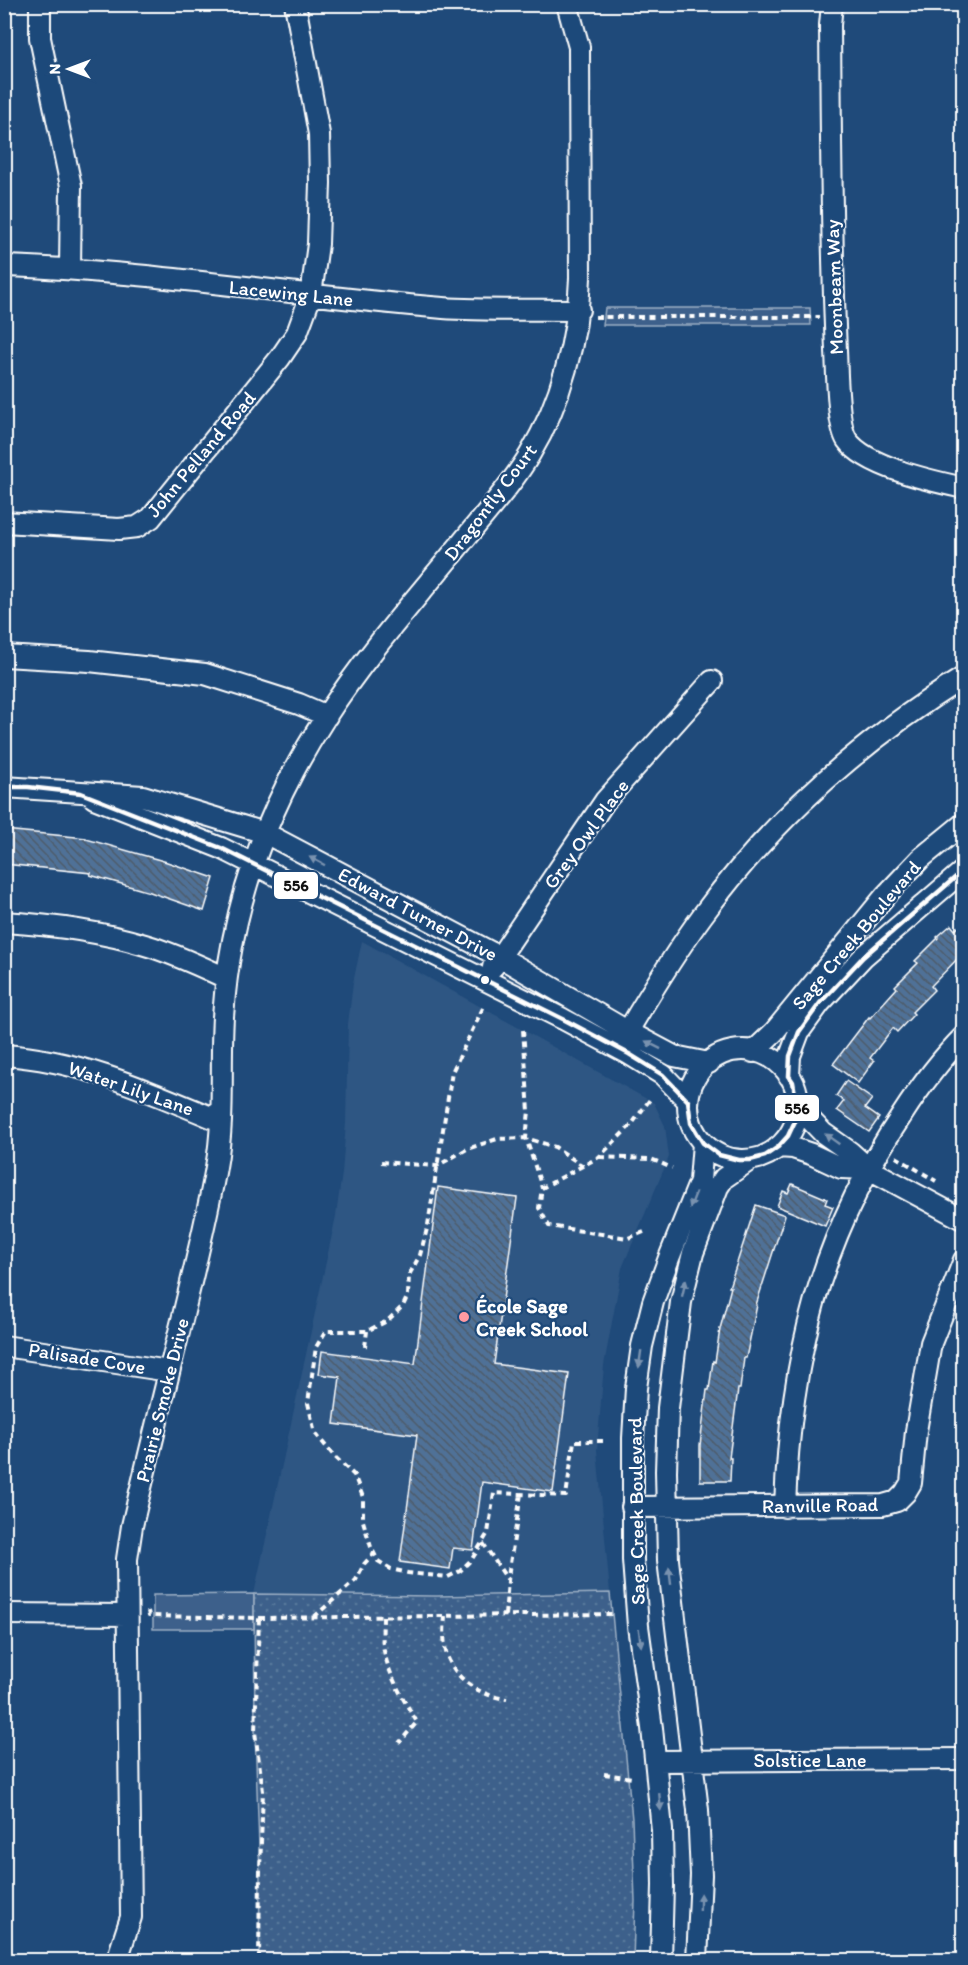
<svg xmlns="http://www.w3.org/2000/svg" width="968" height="1965" font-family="Itim,sans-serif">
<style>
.built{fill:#2e5683}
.grass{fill:#3c618b;stroke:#9eb0c5;stroke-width:1.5}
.park{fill:url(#park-dots);stroke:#9eb0c5;stroke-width:1.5}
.building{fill:url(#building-back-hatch);stroke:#fff;stroke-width:1.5}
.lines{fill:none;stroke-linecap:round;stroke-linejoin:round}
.minor-casing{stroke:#fff;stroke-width:24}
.path{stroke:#fff;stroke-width:4;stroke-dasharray:6 4.5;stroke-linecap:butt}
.minor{stroke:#1f4a7a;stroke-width:20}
.bus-1-casing{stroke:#1f4a7a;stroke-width:9}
.bus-1{stroke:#fff;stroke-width:4.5}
.oneway{fill:#7992af}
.bus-dot{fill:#fff;stroke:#1f4a7a;stroke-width:2}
.poi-dot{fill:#ff9aa2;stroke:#1f4a7a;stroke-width:2}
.labels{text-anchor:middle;stroke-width:4.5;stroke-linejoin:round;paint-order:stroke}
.street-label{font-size:20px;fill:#fff;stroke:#1f4a7a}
.poi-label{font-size:20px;font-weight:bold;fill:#fff;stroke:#1f4a7a;text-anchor:start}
.line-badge{stroke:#1f4a7a;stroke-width:2}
.pale-badge-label{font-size:16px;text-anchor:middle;font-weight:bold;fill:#111}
</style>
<defs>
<pattern id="park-dots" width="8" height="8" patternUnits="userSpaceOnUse" patternTransform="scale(1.5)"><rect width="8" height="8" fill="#3c618b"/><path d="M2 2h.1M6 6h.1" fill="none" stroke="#59799c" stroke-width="1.8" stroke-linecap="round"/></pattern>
<pattern id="building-back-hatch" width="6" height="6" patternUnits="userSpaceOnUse" patternTransform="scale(1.5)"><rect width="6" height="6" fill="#507197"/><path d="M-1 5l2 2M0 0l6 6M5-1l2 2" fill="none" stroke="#4e5b6a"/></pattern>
</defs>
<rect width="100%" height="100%" fill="#1f4a7a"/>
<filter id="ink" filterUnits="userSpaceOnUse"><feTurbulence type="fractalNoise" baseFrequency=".0167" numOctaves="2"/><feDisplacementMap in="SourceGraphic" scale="12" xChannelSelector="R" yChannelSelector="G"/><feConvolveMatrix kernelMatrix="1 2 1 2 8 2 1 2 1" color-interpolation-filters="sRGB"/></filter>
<g filter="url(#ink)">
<path class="built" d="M 362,941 L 654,1103 L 665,1126 L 669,1157 L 622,1268 L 604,1365 L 597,1450 L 610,1593 L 406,1595 L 254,1594 L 336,1216 L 342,1173 L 346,1123 L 348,1024 L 353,983 Z"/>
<path class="grass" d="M 605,308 L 810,308 L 811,325 L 603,325 Z
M 254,1594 L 254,1629 L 153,1629 L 153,1595 Z"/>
<path class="park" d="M 610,1593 L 632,1819 L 635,1901 L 633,1960 L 259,1960 L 260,1876 L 255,1732 L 254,1594 L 436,1596 Z"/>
<path class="building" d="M 4,830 L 86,838 L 86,839 L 167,862 L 214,878 L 204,911 L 150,892 L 90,875 L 91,873 L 4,864 Z
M 963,923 L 963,953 L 931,986 L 934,990 L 912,1012 L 914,1014 L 897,1032 L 893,1028 L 870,1058 L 874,1061 L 858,1083 L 833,1064 L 869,1017 L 870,1018 L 897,988 L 895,986 L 918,963 L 915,961 L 938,938 L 937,937 L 951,925 L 955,930 Z
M 846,1081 L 872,1099 L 865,1108 L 879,1118 L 869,1132 L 837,1110 L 844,1101 L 836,1096 Z
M 792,1184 L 827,1199 L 825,1204 L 833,1207 L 825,1226 L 777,1206 L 783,1191 L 788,1193 Z
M 438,1187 L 517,1198 L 494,1364 L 569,1374 L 553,1492 L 482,1482 L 473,1550 L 453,1548 L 450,1569 L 400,1562 L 417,1435 L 334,1424 L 340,1377 L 319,1374 L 322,1351 L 415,1364 Z
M 756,1205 L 785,1215 L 756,1305 L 757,1305 L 746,1358 L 744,1358 L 740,1389 L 738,1389 L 729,1458 L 731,1458 L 730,1481 L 700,1481 L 700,1445 L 707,1390 L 709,1390 L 713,1361 L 715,1362 L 720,1329 L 731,1287 L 729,1287 Z"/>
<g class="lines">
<g class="minor-casing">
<path id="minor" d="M 40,4 L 40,38 L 71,186 L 70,269
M 832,4 L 830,25 C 831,133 831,242 836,350 C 837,369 837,425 847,440 C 866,467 932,481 964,488
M 4,266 C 151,271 297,296 443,308 C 487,311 534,309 579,310
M 4,522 L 119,529 L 137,527 L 151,518 L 280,358 L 297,333 L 311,295 L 318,244 L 320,183 L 319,134 L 295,4
M 4,656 L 89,661 L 205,674 L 299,704 L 327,716
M 4,787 L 143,796 L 265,833 L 500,957 L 627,1031 L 674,1056 L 709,1063
M 94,798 L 221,848 L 563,1019 L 629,1054 L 663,1075 L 688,1101
M 4,922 C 52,925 99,931 145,945 C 173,953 200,966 226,978
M 493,967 L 605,801 L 712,681
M 621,1043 C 646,1000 672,957 702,916 C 772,820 863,740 964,677
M688 1105a55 55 0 1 1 110 0a55 55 0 1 1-110 0Z
M 753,1052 L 774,1032 L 885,896 L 920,859 L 964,823
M 4,1055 C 81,1060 151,1092 220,1121
M 789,1076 L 790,1056 L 799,1032 L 820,1003 L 863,957 L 964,870
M 797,1106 L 823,1133 L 850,1152 L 869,1169 L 964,1220
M 778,1147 L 793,1148 L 811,1154 L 841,1168 L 869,1169
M 4,1346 L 169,1371
M 632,1507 L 883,1505 L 897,1501 L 905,1493 L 911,1483 L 916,1431 L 931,1343 L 964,1260
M 785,1507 C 790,1360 819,1238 902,1115 C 920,1087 940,1060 964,1036
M 4,1614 L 127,1615
M 656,1761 L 964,1759
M 117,1960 L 131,1917 L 127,1559 L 132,1526 C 148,1457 165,1389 182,1320 C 194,1269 207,1219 216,1167 C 225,1118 220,1067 223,1017 C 230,908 266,809 325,718 C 367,653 419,595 468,535 C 489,509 513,483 530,454 C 561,402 578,338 580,278 L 579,47 L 567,4
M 661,1960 L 663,1885 L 662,1830 L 652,1728 L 638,1626 L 633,1560 L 633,1438 L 636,1388 L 642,1346 L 653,1302 L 669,1258 L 700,1181 L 703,1143
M 697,1960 L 701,1875 L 698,1810 L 668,1560 L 666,1471 L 668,1408 L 681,1302 L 693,1253 L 718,1187 L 724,1178 L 750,1160"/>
</g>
<path class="path" d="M 595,317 L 819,317
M 483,1008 L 452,1072 L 428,1225 L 420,1255 L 409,1275 L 408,1295 L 403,1306 L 387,1321 L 367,1331 L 326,1331 L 316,1347 L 308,1403 L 315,1433 L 334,1456 L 354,1475 L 363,1497 L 363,1521 L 371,1547 L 378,1561 L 391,1569 L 408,1573 L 448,1577 L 460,1571 L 472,1559 L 488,1533 L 494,1493 L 566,1496 L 574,1441 L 607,1441
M 523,1030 L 529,1111 L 526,1138 L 542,1188
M 600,1157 L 651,1159 L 672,1168
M 896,1157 L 936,1181
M 381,1162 L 437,1166 L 467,1149 L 497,1139 L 526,1138 L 555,1147 L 583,1166
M 644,1232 L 628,1238 L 549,1226 L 539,1208 L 542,1188 L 599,1157 L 632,1124 L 651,1098
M 365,1347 L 367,1331
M 483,1543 L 507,1579
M 148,1611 L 149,1616 L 259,1618 L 255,1732 L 263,1791 L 260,1869 L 259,1960
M 505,1615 L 509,1570 L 521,1494
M 445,1616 C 444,1629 443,1646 448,1658 C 458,1682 482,1696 507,1699
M 314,1617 L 356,1580 L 364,1564 L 374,1553
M 383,1617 C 383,1626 382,1636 383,1645 C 387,1673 403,1699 417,1722 L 399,1743
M 259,1618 L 614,1614
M 604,1774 L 632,1778"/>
<use href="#minor" class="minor"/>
<g class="bus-1-casing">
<path id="bus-1" d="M 4,787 L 28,787 L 81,793 L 221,848 L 563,1019 L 629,1054 L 663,1075 L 688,1101 L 691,1123 L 703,1143 L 719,1155 L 739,1160 L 750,1160 L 765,1156 L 778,1147 L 788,1136 L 795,1121 L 797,1106 L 793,1082 L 789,1076 L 790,1056 L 799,1032 L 820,1003 L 863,957 L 964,870"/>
</g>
<use href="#bus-1" class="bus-1"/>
</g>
<defs><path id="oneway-solid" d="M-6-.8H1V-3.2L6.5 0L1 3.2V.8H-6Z" transform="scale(1.5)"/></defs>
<g class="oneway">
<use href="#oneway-solid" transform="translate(317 861) rotate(-152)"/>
<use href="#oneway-solid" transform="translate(653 1045) rotate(-153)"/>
<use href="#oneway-solid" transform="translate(832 1139) rotate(-144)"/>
<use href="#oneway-solid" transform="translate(693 1200) rotate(111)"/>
<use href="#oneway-solid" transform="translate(684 1288) rotate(-77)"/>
<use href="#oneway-solid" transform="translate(640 1359) rotate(98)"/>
<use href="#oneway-solid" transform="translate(670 1576) rotate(-97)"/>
<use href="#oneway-solid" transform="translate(640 1638) rotate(82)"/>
<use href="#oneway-solid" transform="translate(660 1802) rotate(85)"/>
<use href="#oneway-solid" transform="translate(700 1902) rotate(-89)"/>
</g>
</g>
<circle class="bus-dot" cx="485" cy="980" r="5"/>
<circle class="poi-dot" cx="464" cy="1317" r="6"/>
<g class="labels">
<g class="street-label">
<text transform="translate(834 287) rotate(-92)" y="7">Moonbeam Way</text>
<text transform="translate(291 293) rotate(6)" y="7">Lacewing Lane</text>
<text transform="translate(201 454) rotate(-50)" y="7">John Pelland Road</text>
<text transform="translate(490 502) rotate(-53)" y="7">Dragonfly Court</text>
<text transform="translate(586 834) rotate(-54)" y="7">Grey Owl Place</text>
<text transform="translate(418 914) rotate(28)" y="7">Edward Turner Drive</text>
<text transform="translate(856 935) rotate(-50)" y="7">Sage Creek Boulevard</text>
<text transform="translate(131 1088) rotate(19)" y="7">Water Lily Lane</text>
<text transform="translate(87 1358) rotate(9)" y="7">Palisade Cove</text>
<text transform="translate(162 1400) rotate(-76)" y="7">Prairie Smoke Drive</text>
<text transform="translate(820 1505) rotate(-1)" y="7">Ranville Road</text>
<text transform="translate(636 1511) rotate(-91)" y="7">Sage Creek Boulevard</text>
<text x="810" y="1767">Solstice Lane</text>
</g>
<g class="poi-label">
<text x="476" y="1313">École Sage<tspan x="476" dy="23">Creek School</tspan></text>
</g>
</g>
<g class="line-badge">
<rect x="273" y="871" width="46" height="29" rx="6" fill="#fff"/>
<rect x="774" y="1094" width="46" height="28" rx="6" fill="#fff"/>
</g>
<g class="pale-badge-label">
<text x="296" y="891">556</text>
<text x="797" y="1114">556</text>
</g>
<rect width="968" height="1965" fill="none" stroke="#1f4a7a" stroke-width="24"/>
<rect x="12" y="12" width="944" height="1941" fill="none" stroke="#fff" stroke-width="2" filter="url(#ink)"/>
<g transform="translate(69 69) rotate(270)" stroke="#1f4a7a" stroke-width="4.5" paint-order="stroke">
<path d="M0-4.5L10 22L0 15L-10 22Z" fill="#ffffff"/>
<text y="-9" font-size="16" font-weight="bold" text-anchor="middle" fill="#ffffff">N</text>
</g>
</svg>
